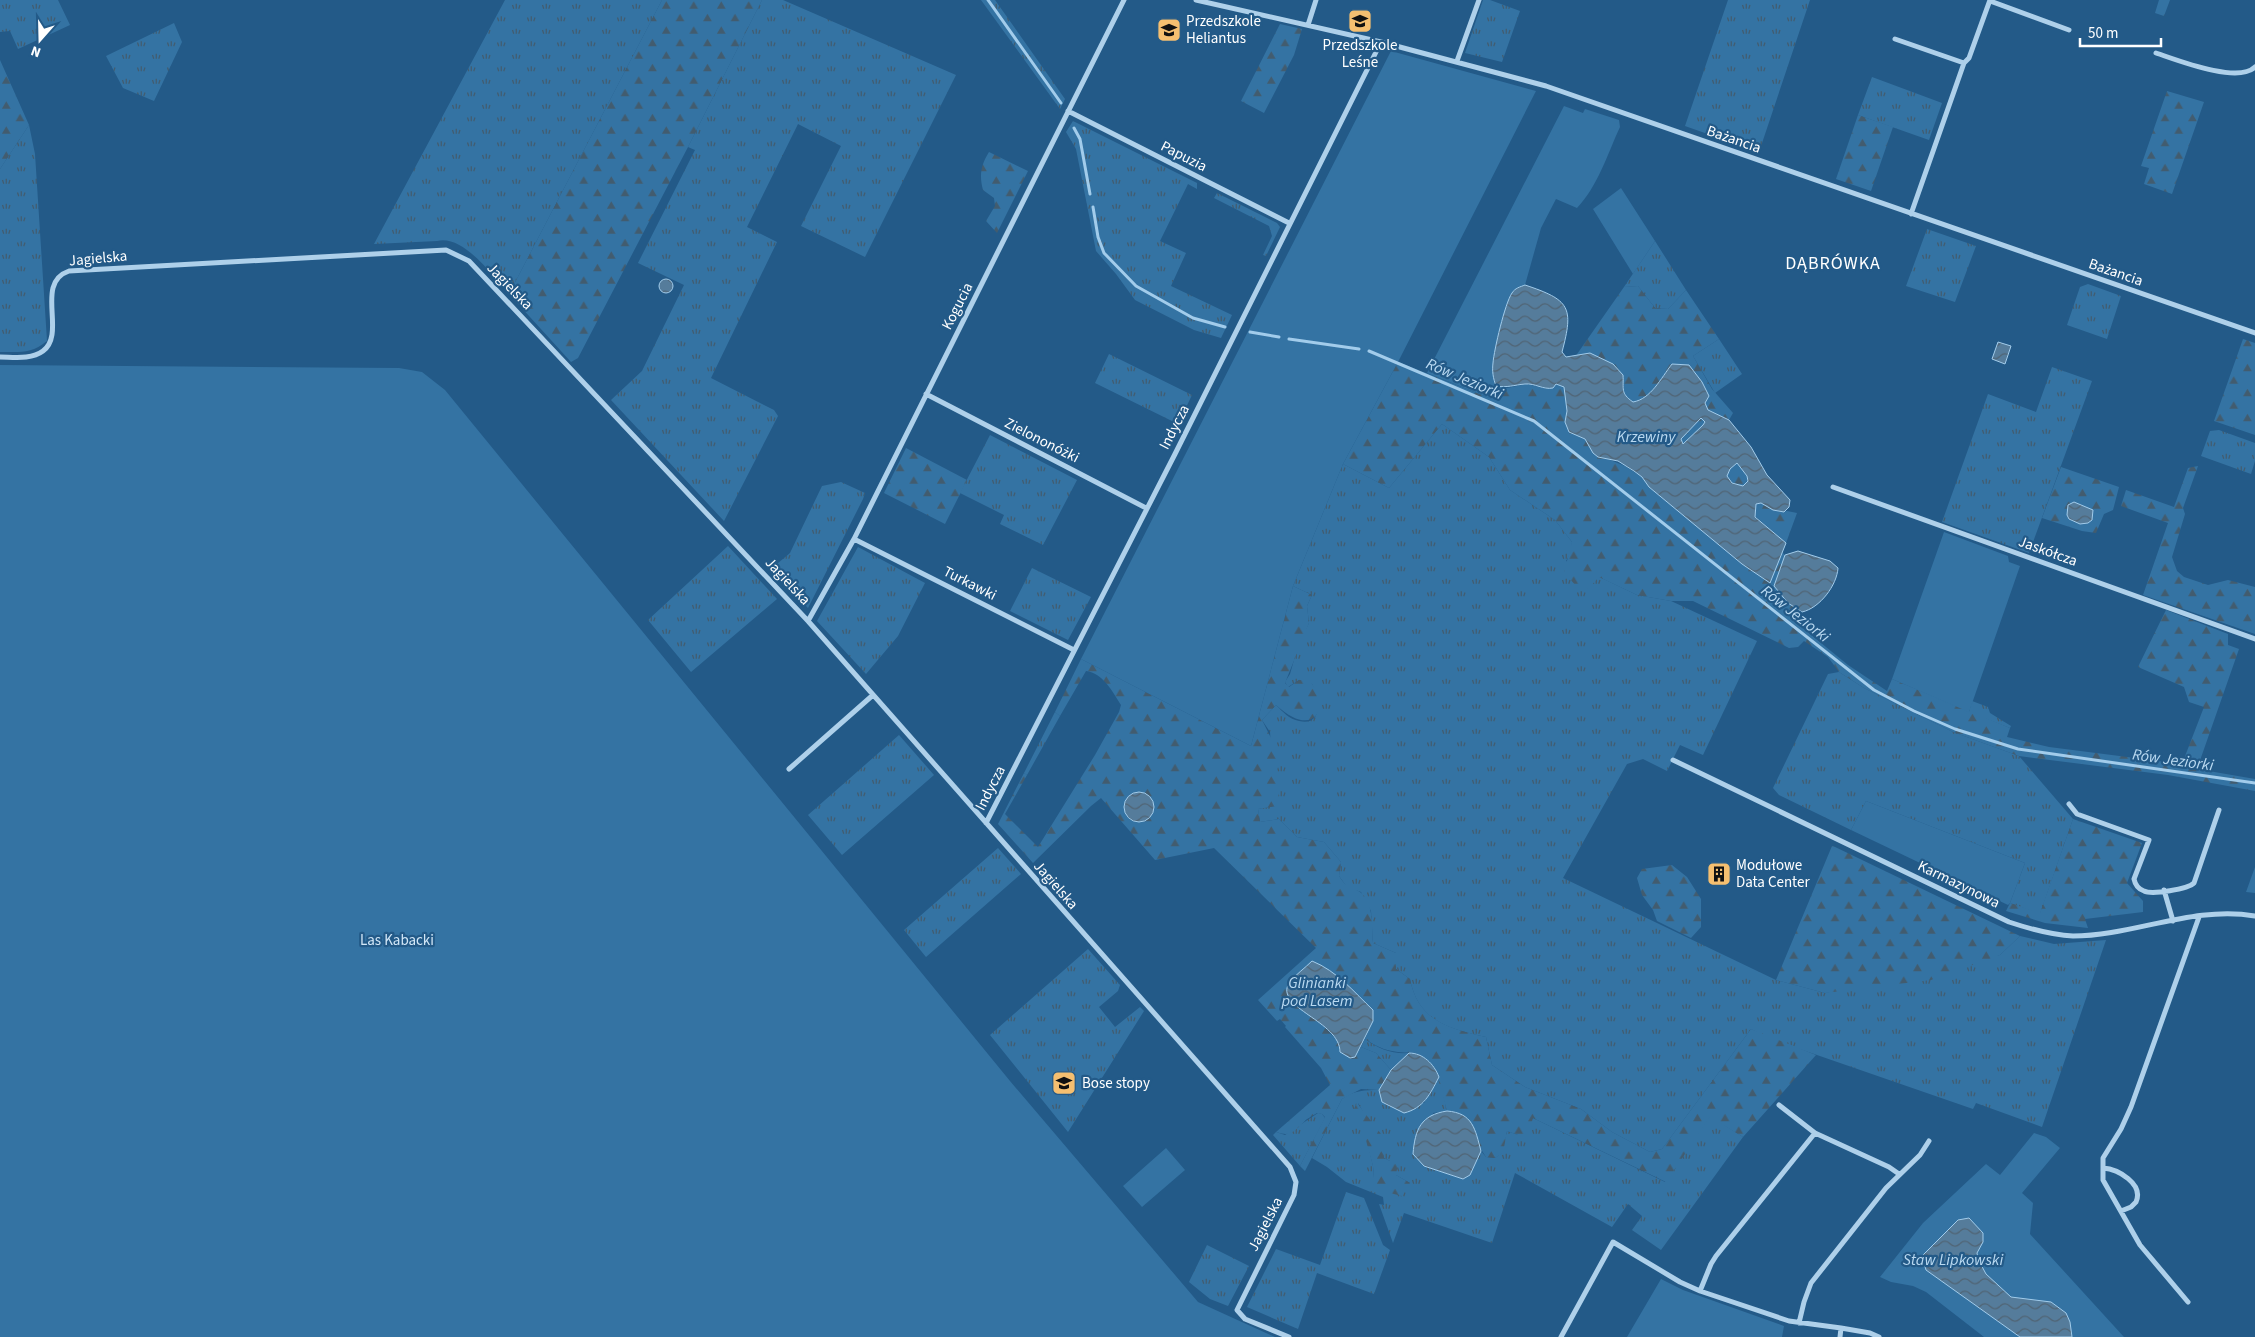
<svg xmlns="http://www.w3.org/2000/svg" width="2255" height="1337" font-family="'Source Sans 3',sans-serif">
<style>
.grass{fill:url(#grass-tufts);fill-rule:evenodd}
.forest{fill:url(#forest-firs)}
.green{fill:#3473a3}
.water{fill:url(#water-waves);stroke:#a2cceb;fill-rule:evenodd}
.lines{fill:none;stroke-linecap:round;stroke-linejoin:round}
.stream{stroke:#a2cceb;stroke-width:3}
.street{stroke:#aed0ea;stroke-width:5}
.labels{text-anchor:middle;stroke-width:4.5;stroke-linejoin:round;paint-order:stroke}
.poi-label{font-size:15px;fill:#fff;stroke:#235a88;text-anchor:start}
.street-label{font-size:15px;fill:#fff;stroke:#235a88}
.park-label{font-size:15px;fill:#d2e7f7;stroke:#235a88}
.water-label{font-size:16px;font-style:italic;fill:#b9d9f1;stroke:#235a88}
.quarter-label{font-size:18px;letter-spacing:1px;fill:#fff;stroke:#235a88}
</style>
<defs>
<pattern id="grass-tufts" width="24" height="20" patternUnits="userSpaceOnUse" patternTransform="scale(1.25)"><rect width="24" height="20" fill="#3473a3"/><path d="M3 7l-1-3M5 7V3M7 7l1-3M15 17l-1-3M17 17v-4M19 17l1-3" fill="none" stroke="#425c6f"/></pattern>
<pattern id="forest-firs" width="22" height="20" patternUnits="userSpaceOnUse" patternTransform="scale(1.25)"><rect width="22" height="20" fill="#3473a3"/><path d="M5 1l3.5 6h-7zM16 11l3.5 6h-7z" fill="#425c6f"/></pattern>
<pattern id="water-waves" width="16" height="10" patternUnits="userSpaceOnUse" patternTransform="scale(1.25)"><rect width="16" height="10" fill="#557c9b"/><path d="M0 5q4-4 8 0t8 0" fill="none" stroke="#506474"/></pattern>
</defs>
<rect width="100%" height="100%" fill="#235a88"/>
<path class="grass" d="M 0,0 L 58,0 L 70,25 L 18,49 L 10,31 L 0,32 Z
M 505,0 L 662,0 L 509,294 C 493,276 463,234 437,241 L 374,244 Z
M 762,0 L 783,0 L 956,75 L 865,257 L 801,226 L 841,146 L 798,124 L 747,227 L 777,242 L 711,378 L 774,410 L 778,416 L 724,521 L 611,400 L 642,371 L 684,285 L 638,263 L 695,150 L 688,147 Z
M 981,0 L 995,0 L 1065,99 L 1060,109 Z
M 1483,0 L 1490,0 L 1520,11 L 1502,62 L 1465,53 Z
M 1728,0 L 1810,0 L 1759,152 L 1685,126 Z
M 174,23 L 182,42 L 154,101 L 123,88 L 106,56 Z
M 1872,77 L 1942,103 L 1929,140 L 1858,115 Z
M 1073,121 L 1197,183 L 1197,189 L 1188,184 L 1160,241 L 1186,253 L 1171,286 L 1232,315 L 1221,338 L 1194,330 L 1135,300 L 1116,274 L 1096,251 L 1076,149 L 1066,132 Z
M 29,125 L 35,154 L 47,341 C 31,354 20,352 0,352 L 0,169 Z
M 1217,193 L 1277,223 L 1280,227 L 1266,256 L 1263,255 L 1272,236 L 1269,226 L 1214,198 Z
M 1927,229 L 1976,246 L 1955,302 L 1906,286 Z
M 1655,241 L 1686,290 L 1668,309 L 1655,308 L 1638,286 L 1624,287 Z
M 2088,284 L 2121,296 L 2107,339 L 2067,325 L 2080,287 Z
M 1719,339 L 1742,374 L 1715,393 L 1693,356 Z
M 1109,354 L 1192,395 L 1178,424 L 1095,383 Z
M 2052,367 L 2092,381 L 2029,553 L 1942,522 L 1988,394 L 2036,412 Z
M 1442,424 L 1489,457 L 1510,490 L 1555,520 L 1572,542 L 1571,552 L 1566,561 L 1637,595 L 1671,601 L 1757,641 L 1703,755 L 1680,745 L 1667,771 L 1643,759 L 1627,764 L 1563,878 L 1776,980 L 1825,993 L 2000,955 L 2020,936 L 2054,944 L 2106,940 L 2042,1127 L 1976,1103 L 1973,1109 L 1771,1039 L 1751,1029 L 1662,1149 L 1650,1152 L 1612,1132 L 1581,1109 L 1525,1087 L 1492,1065 L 1486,1037 C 1449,1029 1418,1021 1410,979 L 1396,969 L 1396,953 L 1373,943 L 1371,911 L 1361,892 L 1347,887 L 1339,876 L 1341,862 L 1324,842 L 1297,837 L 1279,819 L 1260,822 L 1258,809 L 1275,806 L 1270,732 L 1262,720 L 1276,705 C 1283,712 1289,719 1299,721 C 1323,727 1321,697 1312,684 L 1299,680 L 1288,687 L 1285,682 L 1290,674 L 1298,646 L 1309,623 L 1307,606 L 1312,595 L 1293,586 L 1343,464 L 1389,488 Z
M 2219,430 L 2255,443 L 2255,461 L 2251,474 L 2201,456 L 2210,431 Z
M 990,435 L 1077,480 L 1043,545 L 1000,524 L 1004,515 L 960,493 Z
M 841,482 L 865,493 L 863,499 L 808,608 L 771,569 L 790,553 L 822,486 Z
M 728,546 L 777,599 L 691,672 L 648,620 Z
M 858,547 L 925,583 L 898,636 L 866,674 L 817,621 Z
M 1032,568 L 1091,597 L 1068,640 L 1010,611 Z
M 1839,672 L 1864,688 L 1953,732 L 2019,756 L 2073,819 L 2040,914 L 2010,903 L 2025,863 L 1866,801 L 1851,830 L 1779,795 L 1773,788 L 1828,674 Z
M 1972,701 L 1988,707 L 1990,713 L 2011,726 L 2010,728 L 1969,712 Z
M 1055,712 L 1060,716 L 1027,775 L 1024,773 Z
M 899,735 L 934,775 L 842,855 L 808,815 Z
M 998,848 L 1021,874 L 926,957 L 904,930 Z
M 1088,949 L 1120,985 L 1118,991 L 1099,1007 L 1115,1027 L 1140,1007 L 1144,1011 L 1068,1132 L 990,1035 Z
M 1365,1039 C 1379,1049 1391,1054 1409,1053 L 1391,1070 L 1376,1053 L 1361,1047 Z
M 1439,1077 L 1447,1111 L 1433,1113 L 1424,1166 L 1463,1179 L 1470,1175 L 1481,1151 L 1486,1157 L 1495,1158 L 1502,1153 L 1507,1131 L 1518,1135 L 1533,1118 L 1665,1182 L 1710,1116 L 1743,1137 L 1661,1250 L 1632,1230 L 1642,1216 L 1628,1204 L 1612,1227 L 1515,1173 L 1492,1243 L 1404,1213 L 1393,1243 L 1379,1204 L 1384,1205 L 1383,1197 L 1346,1182 L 1327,1167 L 1312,1158 L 1342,1099 C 1355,1090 1365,1090 1379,1090 L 1382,1102 L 1424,1103 ZM 1358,1103 L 1365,1115 L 1384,1158 L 1390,1161 L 1396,1175 L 1410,1183 L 1374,1178 L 1373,1166 Z
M 1318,1113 L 1322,1114 L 1325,1118 L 1300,1166 L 1273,1135 L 1276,1132 L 1285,1135 Z
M 1346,1192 L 1364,1198 L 1383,1245 L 1390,1250 L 1374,1294 L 1317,1273 L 1298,1329 L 1247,1307 L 1276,1249 L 1320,1265 Z
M 1207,1245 L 1249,1266 L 1228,1306 L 1210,1299 L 1189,1282 Z"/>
<path class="forest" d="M 662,0 L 762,0 L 688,147 L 578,358 L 571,362 L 509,294 Z
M 2159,0 L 2170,0 L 2164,16 L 2155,13 Z
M 1280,24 L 1302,29 L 1294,55 L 1264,113 L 1241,101 Z
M 0,60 L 29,125 L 0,169 Z
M 2167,91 L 2204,102 L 2172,194 L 2144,184 L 2149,168 L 2141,166 Z
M 1858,115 L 1893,127 L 1871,191 L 1836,179 Z
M 989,152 L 1028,171 L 997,233 L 986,221 L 995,206 L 994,198 L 983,190 C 979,175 981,165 989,152 Z
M 1638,286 L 1655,308 L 1668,309 L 1686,290 L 1719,339 L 1693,356 L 1712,389 L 1733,413 L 1729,420 L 1708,410 L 1705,403 L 1708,396 L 1702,382 L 1672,364 C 1661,378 1651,399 1633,402 C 1624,396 1623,393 1624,382 L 1575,357 L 1624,287 Z
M 2243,339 L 2255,343 L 2255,435 L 2214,421 Z
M 1398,362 L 1492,399 L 1496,386 L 1507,388 L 1527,384 L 1547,389 L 1555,384 C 1559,385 1564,385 1565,390 C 1568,397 1567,415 1565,422 L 1580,437 L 1585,439 L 1593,453 L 1625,466 L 1642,477 L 1649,487 L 1742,564 L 1769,583 L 1782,552 L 1785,555 L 1774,586 L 1788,603 L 1802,612 L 1799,625 L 1848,665 L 1887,691 L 1892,679 L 2010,728 L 2007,737 L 2049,747 L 2182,764 L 2204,707 L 2189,702 L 2184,687 L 2138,667 L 2166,610 L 2228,634 L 2228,645 L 2239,649 L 2197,769 L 2255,779 L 2255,791 L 2168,775 L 2019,756 L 1953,732 L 1864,688 L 1839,672 L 1828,657 L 1804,641 L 1798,647 L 1789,648 L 1693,601 L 1671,601 L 1637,595 L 1599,577 L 1588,589 L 1576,586 L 1564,572 L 1572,542 L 1555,520 L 1510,490 L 1489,457 L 1442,424 L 1389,488 L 1343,464 Z
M 1701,418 L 1705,422 L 1703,425 L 1683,444 L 1681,439 Z
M 906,448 L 967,480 L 945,524 L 884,493 Z
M 1737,463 L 1747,476 L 1748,480 L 1743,486 L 1732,483 L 1727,476 L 1730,469 Z
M 2198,466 L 2183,508 L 2185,514 L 2172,557 L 2177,571 L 2184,577 L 2208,585 L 2228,580 L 2255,587 L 2255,634 L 2143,595 L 2168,523 L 2121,506 L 2126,490 L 2174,507 L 2188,468 Z
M 2061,467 L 2119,487 L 2113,510 L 2104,514 L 2096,533 L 2082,531 L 2042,518 Z
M 1761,503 L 1780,512 L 1787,511 L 1797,513 L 1786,543 L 1755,516 L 1756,504 Z
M 1293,586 L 1312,595 L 1307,606 L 1309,623 L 1285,683 L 1289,687 L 1299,680 L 1309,681 C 1332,701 1317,743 1276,705 L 1262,720 L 1281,758 L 1275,776 L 1280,789 L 1276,806 L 1258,809 L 1260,822 L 1279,819 L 1297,837 L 1324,842 L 1341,862 L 1339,876 C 1349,891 1348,884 1360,892 C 1374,901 1372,929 1373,943 L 1396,953 L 1396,969 L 1410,979 C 1418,1021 1450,1029 1486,1037 L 1492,1065 L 1525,1087 L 1581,1109 L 1612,1132 L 1650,1152 L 1662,1149 L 1751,1029 L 1816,1055 L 1743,1137 L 1710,1117 L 1666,1182 L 1533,1118 L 1528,1134 L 1518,1135 L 1507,1131 L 1503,1153 L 1495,1158 L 1486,1157 L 1457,1112 L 1447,1111 L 1435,1068 L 1416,1053 C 1393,1052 1385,1052 1365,1039 L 1373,1021 L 1303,1010 C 1324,1022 1336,1043 1355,1057 L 1361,1047 L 1376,1053 L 1391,1070 L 1379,1090 L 1361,1089 L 1342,1099 L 1305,1171 L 1300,1166 L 1325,1117 L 1322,1114 L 1317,1113 C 1313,1116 1307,1118 1304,1122 C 1293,1132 1291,1137 1276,1132 L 1330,1085 L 1321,1068 L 1285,1027 L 1286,1026 L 1280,1019 L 1277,1021 L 1258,1000 L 1316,948 L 1214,848 L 1155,860 L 1101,798 L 1091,806 L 1033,863 L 998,824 L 1024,773 L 1027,775 L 1005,814 L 1038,847 L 1095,755 L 1119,712 L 1121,705 C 1112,691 1103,673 1086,671 L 1060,716 L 1055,712 L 1081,659 L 1251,746 Z
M 2073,819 L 2142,843 L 2127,883 L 2143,901 L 2143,912 L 2085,919 L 2088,928 L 2045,923 L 2006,911 L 2010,903 L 2040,913 Z
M 1832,846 L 1833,846 L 2020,936 L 2000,955 L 1931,980 L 1825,993 L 1776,980 Z
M 1672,865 L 1687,877 L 1701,899 L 1701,927 L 1691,938 L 1657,921 L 1653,910 L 1642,895 L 1637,878 L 1642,869 Z
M 1357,1103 L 1381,1134 L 1384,1142 L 1384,1158 L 1390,1161 L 1395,1159 L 1398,1163 L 1396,1175 L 1410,1183 L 1402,1196 L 1370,1188 L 1374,1178 L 1373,1166 L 1364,1133 L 1348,1121 Z"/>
<path class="green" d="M 1391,51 L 1536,91 L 1398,362 L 1343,464 L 1293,586 L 1251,746 L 1081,659 Z
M 1564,106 L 1583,113 L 1585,109 L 1619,120 L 1620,127 C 1607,155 1598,186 1577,208 L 1556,199 L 1541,228 L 1525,285 C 1520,287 1515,288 1512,293 C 1506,302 1493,353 1493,365 C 1492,378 1497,385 1492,399 L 1427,373 Z
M 1621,188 L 1655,241 L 1633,274 L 1593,209 Z
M 0,365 L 399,368 L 422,372 L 445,390 L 1010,1081 L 1198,1302 L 1275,1337 L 0,1337 Z
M 1944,532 L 2008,556 L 2009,562 L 2020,566 L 1969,712 L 1892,679 Z
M 1866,801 L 2025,863 L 2010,903 L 2008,905 L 1851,830 Z
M 2255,867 L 2255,893 L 2246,892 Z
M 2034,1133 L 2046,1137 L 2060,1148 L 2022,1193 L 2033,1203 L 2030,1234 L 2124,1337 L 1984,1337 L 1926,1292 L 1913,1286 L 1891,1282 L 1880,1277 L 1923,1223 L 1986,1164 L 2000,1175 Z
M 1166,1148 L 1185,1170 L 1142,1207 L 1123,1186 Z
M 1661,1279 L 1683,1290 L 1784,1326 L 1782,1337 L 1627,1337 Z"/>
<path class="water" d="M659 286a7 7 0 1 1 14 0a7 7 0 1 1-14 0Z
M 1525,285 C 1570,300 1574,307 1562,352 L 1566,357 L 1590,353 L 1613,364 L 1623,375 C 1624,389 1620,393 1633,402 C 1651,399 1661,378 1672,364 L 1689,365 L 1702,382 L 1709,396 L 1705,403 L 1708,410 L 1729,420 L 1751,447 L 1767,475 L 1790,500 L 1789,507 L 1784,512 L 1773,510 L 1761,503 L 1756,504 L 1755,517 L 1786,543 L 1770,583 L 1742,564 L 1649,487 L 1642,477 L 1634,471 L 1618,461 L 1598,457 L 1593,453 L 1585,439 L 1569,432 L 1565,422 L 1567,411 L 1564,387 L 1556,384 L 1553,388 C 1543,390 1535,383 1525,384 C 1514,385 1507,388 1496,386 C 1493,378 1492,371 1493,363 C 1494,350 1505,303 1512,293 C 1515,288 1520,287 1525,285 ZM 1701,418 L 1705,422 L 1703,425 L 1683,444 L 1681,439 ZM 1737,463 L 1747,476 L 1748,481 L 1743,486 L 1732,483 L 1727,476 L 1730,469 Z
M 1998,342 L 2011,346 L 2005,364 L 1992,359 Z
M 2074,502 L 2093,510 L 2092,520 L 2088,523 L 2080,524 L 2069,519 L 2067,515 L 2068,505 Z
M 1798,551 L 1830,561 L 1838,568 C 1837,585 1820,608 1802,612 L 1788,603 L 1774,586 L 1785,555 Z
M1124 807a15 15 0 1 1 30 0a15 15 0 1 1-30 0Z
M 1312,961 C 1337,971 1354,992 1373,1010 L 1373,1021 L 1355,1057 L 1350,1058 L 1340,1052 C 1340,1021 1274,1008 1289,983 C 1295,975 1305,968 1312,961 Z
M 1409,1053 C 1423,1053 1434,1064 1439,1077 C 1430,1094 1424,1108 1404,1113 L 1382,1102 L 1379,1090 L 1391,1070 Z
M 1447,1111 C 1473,1113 1475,1129 1481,1151 L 1470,1175 L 1463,1179 L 1424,1166 L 1413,1154 C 1415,1129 1421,1115 1447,1111 Z
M 1969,1218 L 1983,1233 L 1983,1242 L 1977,1253 L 1978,1259 L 1986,1274 L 2011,1297 L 2051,1302 L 2066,1313 L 2070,1322 L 2072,1337 L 2020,1337 L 1926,1270 L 1922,1256 L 1958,1220 Z"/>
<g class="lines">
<path class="stream" d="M 988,0 L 1061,103
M 1074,128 L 1080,139 L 1090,194
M 1093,207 L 1098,237 L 1104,253 L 1136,286 L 1193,318 L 1225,327
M 1250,332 L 1279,337
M 1289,339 L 1359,349
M 1369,351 L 1534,421 L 1874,690 L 1914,711 L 1955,729 L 2018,749 L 2255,783"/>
<path class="street" d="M 1196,0 L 1381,42 L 1546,86 L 2255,333
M 1990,1 L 2069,30
M 1308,25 L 1316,0
M 1895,39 L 1964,63
M 2156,53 C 2177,60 2238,84 2255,67
M 1457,61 L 1479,0
M 1068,111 L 1289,223
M 1911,214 L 1964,63 L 1969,58 L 1990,0
M 0,357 C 13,357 31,360 43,351 C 67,333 34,283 69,271 L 446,250 L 469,261 L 808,621 L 1290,1167 L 1296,1182 L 1294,1195 L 1237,1310 L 1245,1319 L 1289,1337
M 926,394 L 1146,508
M 1833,487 L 2255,639
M 854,539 L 1074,650
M 808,621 L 854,539 L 1124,0
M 1673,760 L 2009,922 C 2030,929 2051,935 2073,936 C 2133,936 2194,905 2255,916
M 789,769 L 873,695
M 2069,804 L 2077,814 L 2149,840 L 2134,879 C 2135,884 2138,889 2144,891 C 2152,895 2188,889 2194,883 L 2219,810
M 986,823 L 1175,454 L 1381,42
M 2164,890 L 2173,921
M 1779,1105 L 1815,1133 L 1889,1167 L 1899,1174
M 2103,1168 C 2118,1169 2144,1184 2136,1202 L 2131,1207 L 2121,1211
M 1700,1291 L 1711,1264 L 1716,1256 L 1815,1133
M 2188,1302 L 2140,1245 L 2103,1180 L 2103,1158 L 2121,1129 L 2131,1107 L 2199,917
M 1799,1323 L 1804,1302 L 1811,1283 L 1886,1188 L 1920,1155 L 1929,1141
M 1561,1337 L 1613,1242 L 1680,1282 L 1700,1291 L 1789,1321 L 1841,1328 L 1870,1333 L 1879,1337
M 1840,1337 L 1841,1328"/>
</g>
<defs>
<g id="school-square" transform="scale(1.25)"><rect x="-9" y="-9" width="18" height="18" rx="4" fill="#f5bf70" stroke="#235a88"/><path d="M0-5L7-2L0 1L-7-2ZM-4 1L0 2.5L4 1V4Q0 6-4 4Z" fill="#111"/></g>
<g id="building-square" transform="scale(1.25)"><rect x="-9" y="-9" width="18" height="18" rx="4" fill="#f5bf70" stroke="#235a88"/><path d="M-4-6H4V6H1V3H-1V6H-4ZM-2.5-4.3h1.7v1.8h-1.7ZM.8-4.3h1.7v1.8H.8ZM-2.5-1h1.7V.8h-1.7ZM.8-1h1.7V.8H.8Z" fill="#111"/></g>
</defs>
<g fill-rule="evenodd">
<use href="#school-square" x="1360" y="21"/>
<use href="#school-square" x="1169" y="30"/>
<use href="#building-square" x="1719" y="874"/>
<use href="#school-square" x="1064" y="1083"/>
</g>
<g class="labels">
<g class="poi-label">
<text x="1186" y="26">Przedszkole<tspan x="1186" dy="17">Heliantus</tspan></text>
<text x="1360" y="50" text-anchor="middle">Przedszkole<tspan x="1360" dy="17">Leśne</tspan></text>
<text x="1736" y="870">Modułowe<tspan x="1736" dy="17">Data Center</tspan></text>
<text x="1082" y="1088">Bose stopy</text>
</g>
<g class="street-label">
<text transform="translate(1734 139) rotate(19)" y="5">Bażancia</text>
<text transform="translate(1184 156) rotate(27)" y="5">Papuzia</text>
<text transform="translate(98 258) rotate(-5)" y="5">Jagielska</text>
<text transform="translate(2116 272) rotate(19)" y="5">Bażancia</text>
<text transform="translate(510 286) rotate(46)" y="5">Jagielska</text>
<text transform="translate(957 306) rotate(-63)" y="5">Kogucia</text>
<text transform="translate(1174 427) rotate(-63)" y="5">Indycza</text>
<text transform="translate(1042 440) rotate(27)" y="5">Zielononóżki</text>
<text transform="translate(2048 551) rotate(20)" y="5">Jaskółcza</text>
<text transform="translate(788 581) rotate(47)" y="5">Jagielska</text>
<text transform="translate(970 583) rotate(27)" y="5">Turkawki</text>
<text transform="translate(990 788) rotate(-63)" y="5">Indycza</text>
<text transform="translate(1959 884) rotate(26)" y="5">Karmazynowa</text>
<text transform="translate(1056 885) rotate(49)" y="5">Jagielska</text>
<text transform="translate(1265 1224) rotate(-63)" y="5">Jagielska</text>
</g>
<g class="park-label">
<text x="397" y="945">Las Kabacki</text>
</g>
<g class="water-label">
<text transform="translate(1465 378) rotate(23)" y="6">Rów Jeziorki</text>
<text x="1646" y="442">Krzewiny</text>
<text transform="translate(1796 613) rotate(38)" y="6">Rów Jeziorki</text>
<text transform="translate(2173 759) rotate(8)" y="6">Rów Jeziorki</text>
<text x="1317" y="988">Glinianki<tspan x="1317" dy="18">pod Lasem</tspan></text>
<text x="1953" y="1265">Staw Lipkowski</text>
</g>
<g class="quarter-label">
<text x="1833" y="269">DĄBRÓWKA</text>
</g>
</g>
<g transform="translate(40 40) rotate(200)" stroke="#235a88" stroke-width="4" paint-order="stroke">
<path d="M0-4L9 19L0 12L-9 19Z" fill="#ffffff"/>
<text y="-8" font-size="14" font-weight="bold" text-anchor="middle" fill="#ffffff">N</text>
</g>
<path d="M2080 38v8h81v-8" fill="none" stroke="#ffffff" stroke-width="2.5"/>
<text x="2088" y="38" font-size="15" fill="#ffffff" stroke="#235a88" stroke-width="4" paint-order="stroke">50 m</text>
</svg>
